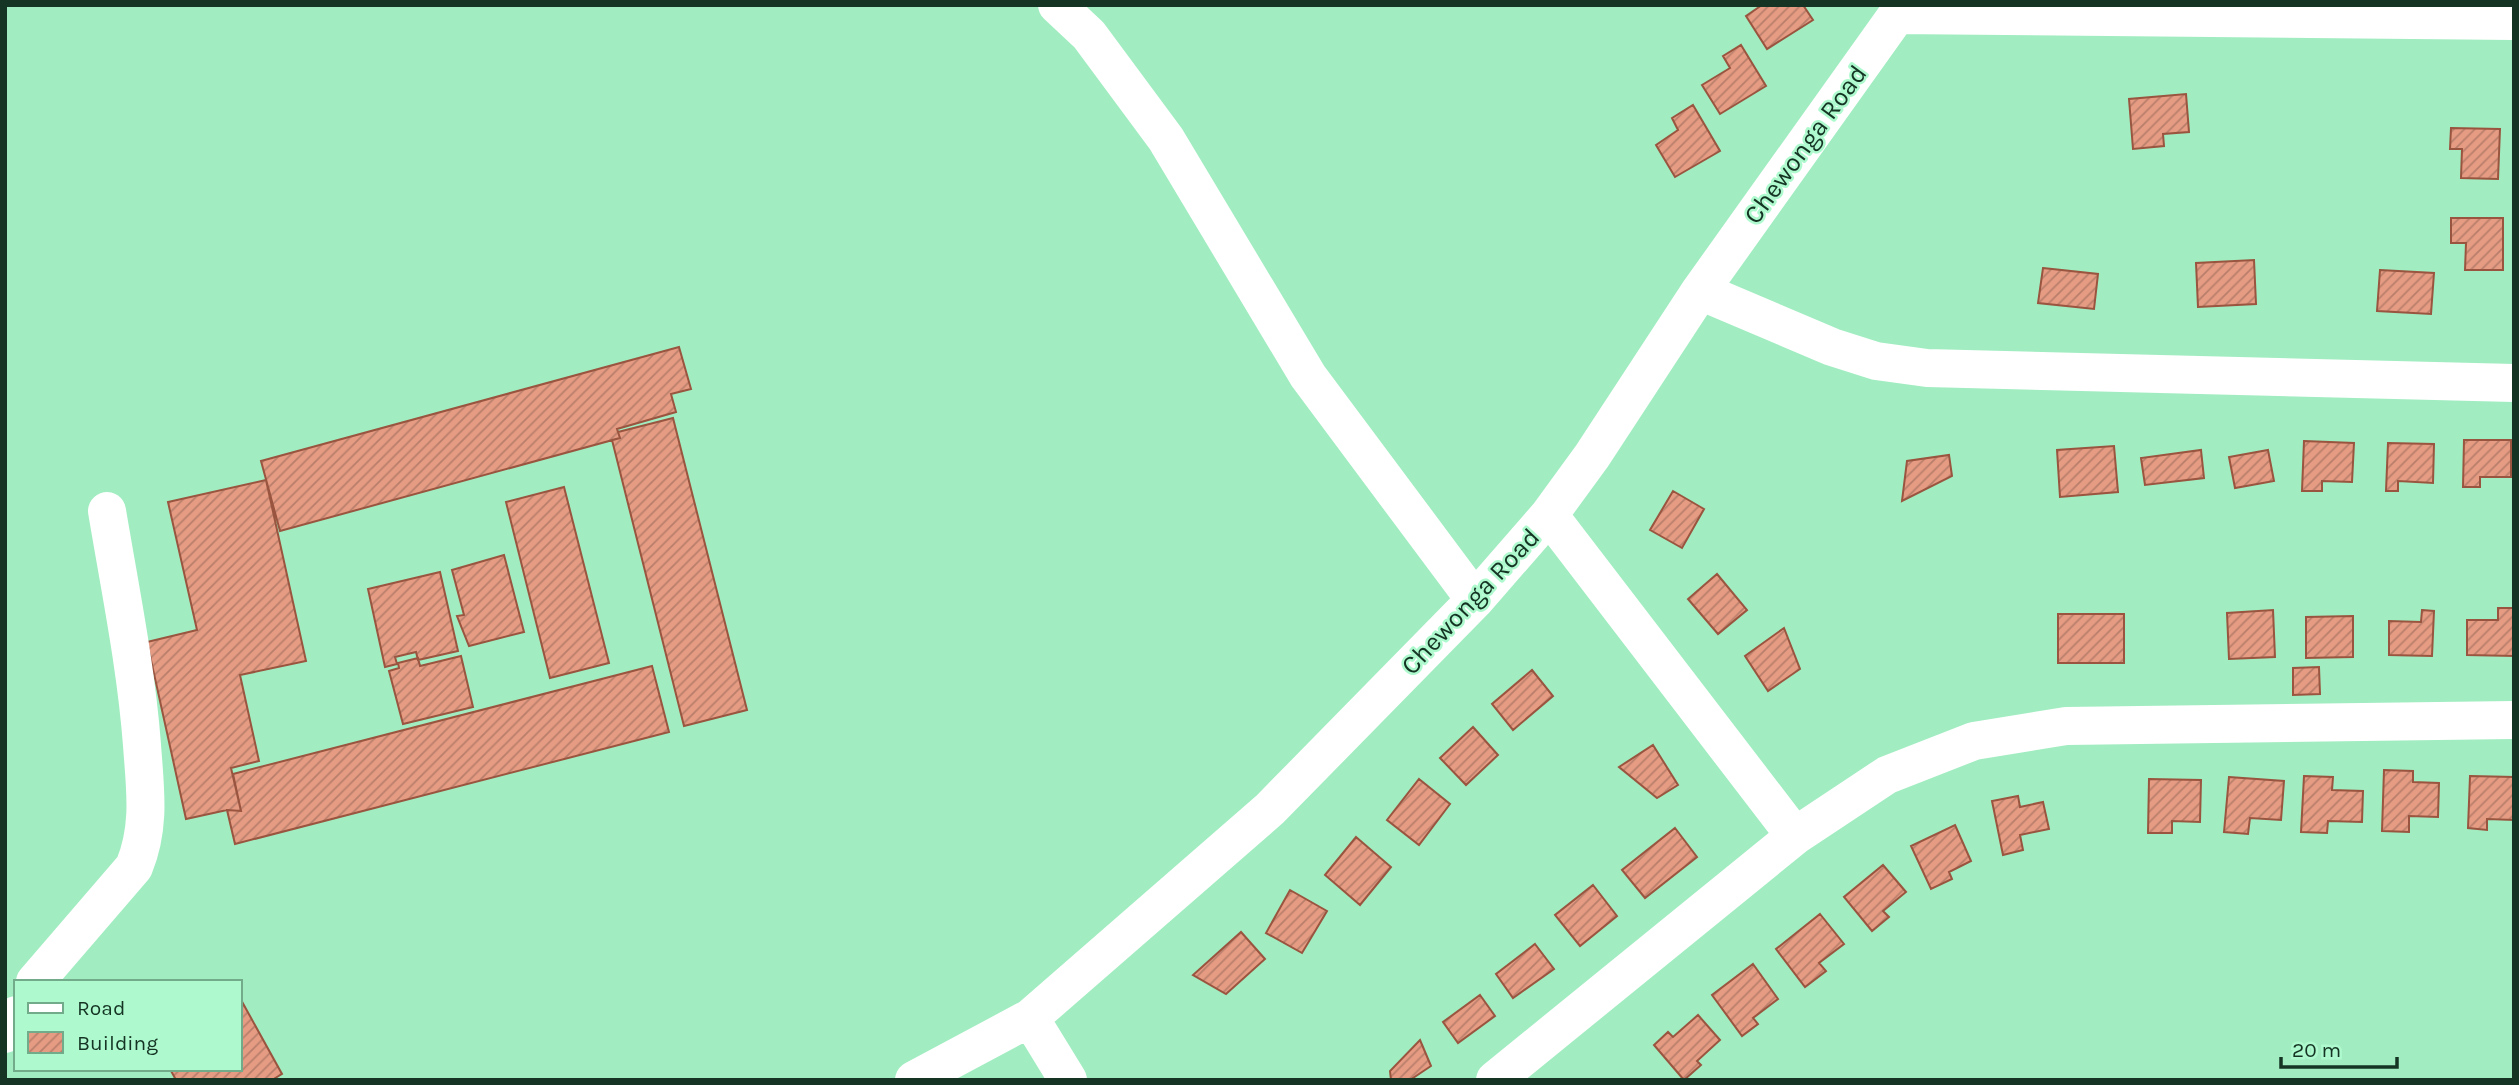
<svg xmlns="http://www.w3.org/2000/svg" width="2519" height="1085" font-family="Karla,sans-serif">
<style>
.building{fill:url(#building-hatch);stroke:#99553f;stroke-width:2}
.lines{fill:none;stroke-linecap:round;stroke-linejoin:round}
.minor{stroke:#fff;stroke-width:38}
.labels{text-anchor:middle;stroke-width:5;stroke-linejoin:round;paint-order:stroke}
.street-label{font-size:26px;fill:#153424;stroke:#aeface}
</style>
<defs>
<pattern id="building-hatch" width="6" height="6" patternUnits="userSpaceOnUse" patternTransform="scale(1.75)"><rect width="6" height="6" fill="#e69b83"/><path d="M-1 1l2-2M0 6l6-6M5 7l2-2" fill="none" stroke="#b97f6b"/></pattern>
</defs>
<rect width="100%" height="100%" fill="#a1edc1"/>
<path class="building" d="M 1762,5 L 1803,5 L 1813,20 L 1767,49 L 1746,16 Z
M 1741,45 L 1766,86 L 1720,114 L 1702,85 L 1730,68 L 1723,56 Z
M 2186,94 L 2189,132 L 2163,134 L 2164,146 L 2133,149 L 2129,99 Z
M 1693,105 L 1720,151 L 1675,177 L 1656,145 L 1678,130 L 1672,118 Z
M 2451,128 L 2500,129 L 2498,179 L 2461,178 L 2462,149 L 2450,149 Z
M 2451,218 L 2503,218 L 2503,270 L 2465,270 L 2466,243 L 2451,243 Z
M 2254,260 L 2256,304 L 2198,307 L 2196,263 Z
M 2043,268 L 2098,274 L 2094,309 L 2038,303 Z
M 2380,270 L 2434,273 L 2431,314 L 2377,311 Z
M 679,347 L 691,389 L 671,394 L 676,412 L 617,429 L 620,438 L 280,531 L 261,461 Z
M 673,418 L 747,710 L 684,726 L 612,440 L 620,438 L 618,432 Z
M 2464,440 L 2511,440 L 2511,477 L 2480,477 L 2480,487 L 2463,487 Z
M 2304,441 L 2354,443 L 2352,482 L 2322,481 L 2322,491 L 2302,491 Z
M 2388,443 L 2434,444 L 2433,483 L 2398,481 L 2398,491 L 2386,491 Z
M 2114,446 L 2118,492 L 2060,497 L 2057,450 Z
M 2201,450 L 2204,478 L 2145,485 L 2141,458 Z
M 2268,450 L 2274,481 L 2235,488 L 2229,457 Z
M 1949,455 L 1952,476 L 1902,501 L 1907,461 Z
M 266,480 L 306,661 L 240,675 L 259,761 L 231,768 L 241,811 L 227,810 L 186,819 L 147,642 L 197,630 L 168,502 Z
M 564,487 L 609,663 L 550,678 L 506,502 Z
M 1673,491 L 1704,509 L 1682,548 L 1650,530 Z
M 504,555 L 524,632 L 469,646 L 457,616 L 464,615 L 452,570 Z
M 440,572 L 458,651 L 418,660 L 416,652 L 395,657 L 397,664 L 385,667 L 368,589 Z
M 1717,574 L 1747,610 L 1718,634 L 1688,599 Z
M 2498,608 L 2514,608 L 2514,656 L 2467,655 L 2467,620 L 2498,620 Z
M 2273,610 L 2275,657 L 2229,659 L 2227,613 Z
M 2422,610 L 2434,611 L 2432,656 L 2389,655 L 2389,621 L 2421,622 Z
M 2058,614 L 2124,614 L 2124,663 L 2058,663 Z
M 2353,616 L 2353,657 L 2306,658 L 2306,617 Z
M 1784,628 L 1800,669 L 1768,691 L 1745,656 Z
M 461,656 L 473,707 L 403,724 L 389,671 L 399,668 L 398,663 L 418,658 L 420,666 Z
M 652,666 L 669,732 L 235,844 L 227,810 L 241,811 L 233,774 Z
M 2319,667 L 2320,694 L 2293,695 L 2293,668 Z
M 1532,670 L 1553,696 L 1513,730 L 1492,704 Z
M 1473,727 L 1498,755 L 1466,785 L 1440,758 Z
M 1653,745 L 1678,785 L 1657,798 L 1619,767 Z
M 2384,770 L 2413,771 L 2413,782 L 2439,783 L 2438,817 L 2409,816 L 2409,832 L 2382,831 Z
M 2304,776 L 2333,777 L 2332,790 L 2363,791 L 2362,822 L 2328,821 L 2327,833 L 2301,832 Z
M 2470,776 L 2514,777 L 2514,820 L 2487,819 L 2487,830 L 2468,828 Z
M 2229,777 L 2284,781 L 2281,820 L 2250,818 L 2248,834 L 2224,832 Z
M 1419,779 L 1450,804 L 1419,845 L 1387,820 Z
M 2149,779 L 2201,780 L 2200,822 L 2172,821 L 2172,833 L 2148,833 Z
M 2018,796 L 2020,807 L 2043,802 L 2049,829 L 2020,835 L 2023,850 L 2003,855 L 1992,801 Z
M 1955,825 L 1971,861 L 1949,872 L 1952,879 L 1931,889 L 1911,846 Z
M 1675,828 L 1697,857 L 1645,898 L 1622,870 Z
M 1356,837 L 1391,867 L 1360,905 L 1325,875 Z
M 1883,865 L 1906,892 L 1883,911 L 1889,917 L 1872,931 L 1844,897 Z
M 1593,885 L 1617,916 L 1580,946 L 1555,915 Z
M 1290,890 L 1327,911 L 1302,953 L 1266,933 Z
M 1820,914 L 1844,944 L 1819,963 L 1826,971 L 1805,987 L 1776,949 Z
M 1241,932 L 1265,959 L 1226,994 L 1193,975 Z
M 1535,944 L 1554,969 L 1513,998 L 1496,974 Z
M 1753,964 L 1778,999 L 1753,1018 L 1758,1024 L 1742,1036 L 1712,995 Z
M 1480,995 L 1495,1016 L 1458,1043 L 1443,1022 Z
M 240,998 L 282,1074 L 272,1080 L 176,1080 L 170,1069 L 240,1069 Z
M 1698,1015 L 1720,1040 L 1697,1061 L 1701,1065 L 1684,1080 L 1654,1045 L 1668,1032 L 1673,1037 Z
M 1420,1040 L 1431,1066 L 1410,1080 L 1391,1080 L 1390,1071 Z"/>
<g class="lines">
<path class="minor" d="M 1057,5 L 1089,35 L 1166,139 L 1308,376 L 1475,600
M 1897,15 L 2514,21
M 1700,291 L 1832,347 L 1876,361 L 1927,368 L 2514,383
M 1549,515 L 1795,836
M 35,982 L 134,867 C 151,826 145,788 142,745 C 136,666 120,589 107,511
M 1030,1018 L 1068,1080
M 5,1034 L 16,1015
M 914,1080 L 1030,1018 L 1270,809 L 1475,600 L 1549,515 L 1592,456 L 1700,291 L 1904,5
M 1495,1080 L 1795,836 L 1887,775 L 1974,741 L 2066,726 L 2514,720"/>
</g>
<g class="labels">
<g class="street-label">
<text transform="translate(1805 144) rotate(-54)" y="9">Chewonga Road</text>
<text transform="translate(1470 601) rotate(-47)" y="9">Chewonga Road</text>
</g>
</g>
<rect width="2519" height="1085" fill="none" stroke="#153424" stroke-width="14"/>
<rect x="14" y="980" width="228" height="91" fill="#aeface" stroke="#71ab8a" stroke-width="2"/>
<rect x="28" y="1003" width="35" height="10" fill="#ffffff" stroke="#71ab8a" stroke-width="2"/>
<text x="77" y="1015" font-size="21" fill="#153424">Road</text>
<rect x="28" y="1032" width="35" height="21" fill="url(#building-hatch)" stroke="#71ab8a" stroke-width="2"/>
<text x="77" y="1050" font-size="21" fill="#153424">Building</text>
<path d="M2281 1057v10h116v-10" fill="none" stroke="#153424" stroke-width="3.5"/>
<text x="2292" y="1057" font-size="21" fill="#153424" stroke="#aeface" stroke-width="5" paint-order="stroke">20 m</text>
</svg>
